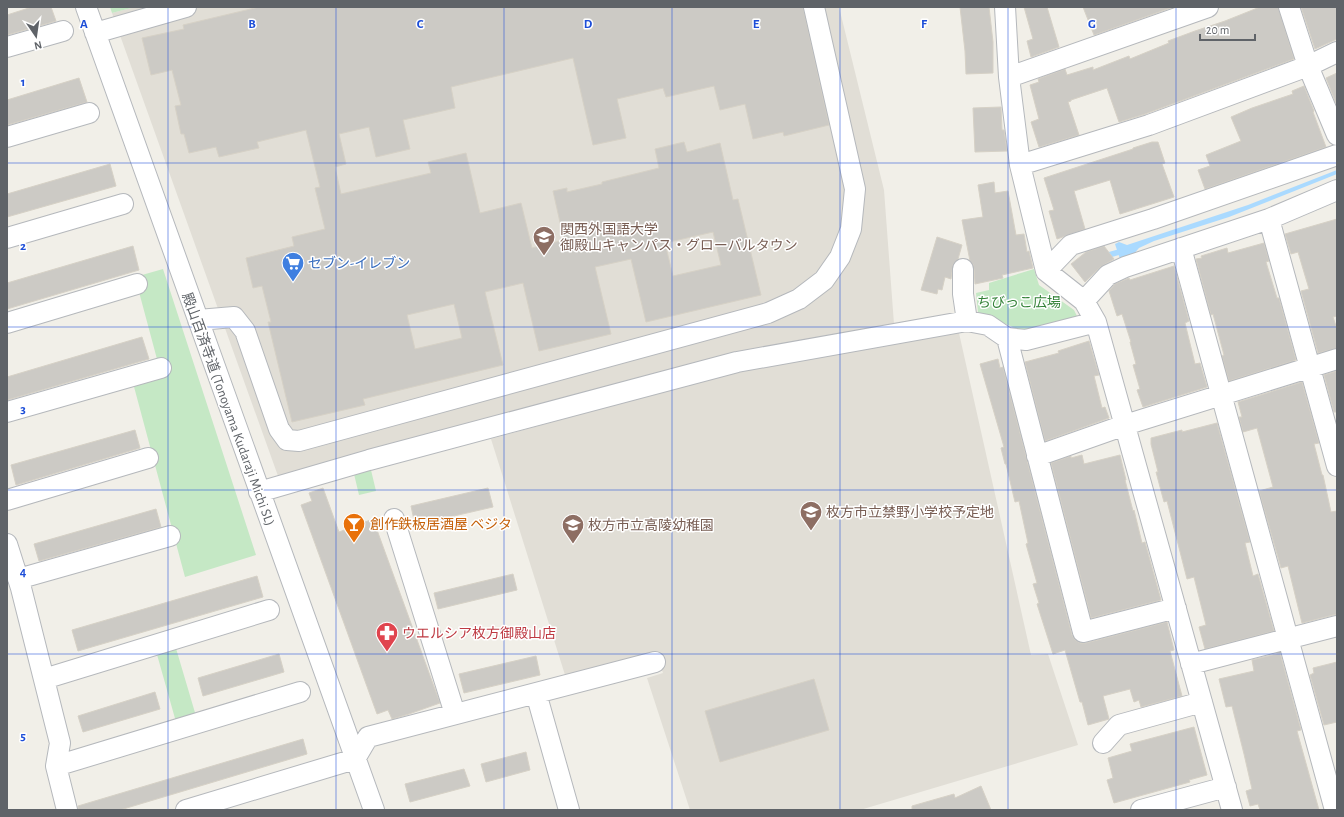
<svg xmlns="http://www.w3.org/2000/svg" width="1344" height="817" font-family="'Alegreya Sans','Noto Sans JP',sans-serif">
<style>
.education{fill:#e1ded6}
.green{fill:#c5e8c5}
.water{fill:#aadaff}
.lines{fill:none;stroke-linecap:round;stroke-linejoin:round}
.stream{stroke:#aadaff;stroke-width:5.5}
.building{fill:#cccac5;stroke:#d6d1c6;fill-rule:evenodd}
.minor-casing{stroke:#b5b8bc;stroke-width:22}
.minor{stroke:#fff;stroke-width:20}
.grid{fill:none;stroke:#1d4ed8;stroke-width:1;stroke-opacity:0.55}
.labels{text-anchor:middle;stroke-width:3;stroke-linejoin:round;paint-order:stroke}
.education-label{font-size:14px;fill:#785e54;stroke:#fff;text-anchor:start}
.shop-label{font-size:14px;fill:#366cbe;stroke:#fff;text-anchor:start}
.park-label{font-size:14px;fill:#348238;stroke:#fff}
.street-label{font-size:14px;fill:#5f6368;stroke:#fff}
.food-label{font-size:14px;fill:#c56008;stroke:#fff;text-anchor:start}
.health-label{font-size:14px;fill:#be3a42;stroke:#fff;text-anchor:start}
.grid-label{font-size:13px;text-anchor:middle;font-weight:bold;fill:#1d4ed8;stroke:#fff;stroke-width:3;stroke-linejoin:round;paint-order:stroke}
</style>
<rect width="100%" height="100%" fill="#f1efe8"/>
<path class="education" d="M 135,7 L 839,7 L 884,190 L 894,324 L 732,353 L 278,476 L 112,13 Z
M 959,333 L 1031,655 L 1048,654 L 1078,745 L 860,810 L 690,810 L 647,678 L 663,673 L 656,652 L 565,675 L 491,439 L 737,371 Z"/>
<path class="green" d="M 110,7 L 135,7 L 112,13 Z
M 163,269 L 256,555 L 185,577 L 133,383 L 161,374 L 135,277 Z
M 1034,269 L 1039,285 L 1074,310 L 1077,316 L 1076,321 L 1029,334 L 978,312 L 976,293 L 989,290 L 989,283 Z
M 371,470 L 376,491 L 359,495 L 354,474 Z
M 175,645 L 196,716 L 176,722 L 156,651 Z"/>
<path class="water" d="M 1337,170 L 1337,174 L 1229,217 L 1154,241 L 1139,248 L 1132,256 L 1120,259 L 1115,244 L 1119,242 L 1127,245 L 1248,205 Z"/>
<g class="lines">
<path class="stream" d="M 1105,256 L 1123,251"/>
</g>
<path class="building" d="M 32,7 L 51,7 L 56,21 L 7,35 L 7,15 Z
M 259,7 L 803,7 L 829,125 L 784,136 L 783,132 L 753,139 L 745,104 L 720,110 L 714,86 L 666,97 L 663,88 L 617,99 L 626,138 L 593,145 L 573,58 L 451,87 L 455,108 L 403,120 L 410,149 L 376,157 L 369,127 L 339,134 L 346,164 L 335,167 L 341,194 L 431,173 L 428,162 L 466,153 L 480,213 L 521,203 L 532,248 L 564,240 L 553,191 L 567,188 L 567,192 L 602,184 L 602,182 L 659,168 L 655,149 L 684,142 L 687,152 L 720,143 L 733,200 L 738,199 L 761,295 L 646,322 L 631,259 L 595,267 L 611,334 L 539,351 L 523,283 L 485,292 L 503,365 L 363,399 L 365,405 L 292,422 L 268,322 L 271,322 L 262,286 L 253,288 L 246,258 L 294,246 L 292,237 L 325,229 L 315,188 L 320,187 L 306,130 L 257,142 L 259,148 L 219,157 L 216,147 L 189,153 L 184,134 L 181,134 L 175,106 L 181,105 L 172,70 L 151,75 L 142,38 L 184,29 L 183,25 ZM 713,232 L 721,265 L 673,276 L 665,243 ZM 454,304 L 462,338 L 415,349 L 407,315 Z
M 960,7 L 989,7 L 993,42 L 993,73 L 966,74 L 965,51 Z
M 1024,7 L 1047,7 L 1059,47 L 1031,57 L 1027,41 L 1033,39 Z
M 1083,7 L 1173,7 L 1094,35 Z
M 1260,7 L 1278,7 L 1294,59 L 1145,114 L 1119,122 L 1107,88 L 1071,100 L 1071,101 L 1068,102 L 1079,135 L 1039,147 L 1031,122 L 1039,119 L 1030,85 L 1039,82 L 1038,79 L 1065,69 L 1067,75 L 1093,67 L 1093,70 L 1129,56 L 1130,59 L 1169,43 L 1168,41 L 1195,31 L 1225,21 Z
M 1301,7 L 1337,7 L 1337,39 L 1315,49 Z
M 1337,73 L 1337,102 L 1336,103 L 1326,78 Z
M 79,78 L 87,102 L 7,125 L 7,100 Z
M 1304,86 L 1314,111 L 1313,112 L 1326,147 L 1205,189 L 1198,170 L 1210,166 L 1206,155 L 1241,141 L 1231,117 L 1252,108 L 1293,94 L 1292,91 Z
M 1001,107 L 1002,130 L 1004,130 L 1007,151 L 975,152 L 973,108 Z
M 1152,142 L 1158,142 L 1165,163 L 1162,164 L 1174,197 L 1120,214 L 1110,180 L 1074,191 L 1085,229 L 1057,239 L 1049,211 L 1054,210 L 1044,178 L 1133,149 L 1133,148 Z
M 110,164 L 116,186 L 7,217 L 7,194 Z
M 994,182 L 995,193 L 1008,191 L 1016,235 L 1024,234 L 1027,252 L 1029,251 L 1033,268 L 1002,275 L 1003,278 L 975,284 L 974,269 L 973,264 L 970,261 L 962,220 L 983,217 L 978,185 Z
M 1337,219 L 1337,316 L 1333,317 L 1337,329 L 1337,348 L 1318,353 L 1301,291 L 1309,289 L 1298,252 L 1291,254 L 1285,234 Z
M 937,237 L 962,245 L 958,259 L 953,264 L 951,279 L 945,277 L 942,290 L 938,289 L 937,294 L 921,290 Z
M 1264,243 L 1269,261 L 1266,262 L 1277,298 L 1279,298 L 1296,360 L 1229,381 L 1222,356 L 1224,355 L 1213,314 L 1211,315 L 1196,259 L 1202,258 L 1201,256 L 1227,248 L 1228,253 Z
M 133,246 L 139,270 L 7,309 L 7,283 Z
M 1104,246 L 1114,259 L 1100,267 L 1085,282 L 1071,264 L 1086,252 Z
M 1174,266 L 1189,321 L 1185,323 L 1195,364 L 1200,363 L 1207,387 L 1143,407 L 1137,390 L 1140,389 L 1133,365 L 1136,364 L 1130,342 L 1131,342 L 1122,314 L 1117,316 L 1109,291 L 1115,284 L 1129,278 L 1130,280 Z
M 142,337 L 149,359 L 7,400 L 7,377 Z
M 1089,341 L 1099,375 L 1094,376 L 1102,408 L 1105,407 L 1109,418 L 1045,441 L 1025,362 L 1059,353 L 1058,351 Z
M 998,359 L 1000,368 L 1003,367 L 1072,635 L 1075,640 L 1080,643 L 1086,643 L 1167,622 L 1174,650 L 1170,651 L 1182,696 L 1141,707 L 1139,700 L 1134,702 L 1130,689 L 1103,696 L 1109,719 L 1088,725 L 1082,702 L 1080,702 L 1065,650 L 1053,654 L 1037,604 L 1039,603 L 1033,584 L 1037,583 L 1026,544 L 1028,543 L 1019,501 L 1015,502 L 1006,464 L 1005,464 L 1001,448 L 1004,447 L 1000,433 L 980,364 Z
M 1337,371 L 1337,412 L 1334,412 L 1324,375 Z
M 1302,382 L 1319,443 L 1314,444 L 1322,475 L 1323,475 L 1331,512 L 1337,511 L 1337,614 L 1302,623 L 1288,566 L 1281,568 L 1259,491 L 1273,487 L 1257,428 L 1243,432 L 1239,417 L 1242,417 L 1238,402 Z
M 1217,423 L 1250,542 L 1245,543 L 1253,576 L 1258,574 L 1274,631 L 1205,649 L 1199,627 L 1206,625 L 1194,577 L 1187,579 L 1167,501 L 1164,502 L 1156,472 L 1158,472 L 1151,444 L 1151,438 L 1182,430 L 1182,432 Z
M 135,430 L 140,448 L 16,485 L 11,465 Z
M 1082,455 L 1084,464 L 1120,455 L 1126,480 L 1125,480 L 1133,511 L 1134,510 L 1142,543 L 1145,542 L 1161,600 L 1091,618 L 1051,463 L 1071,456 L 1071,458 Z
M 323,488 L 339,532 L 373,519 L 440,703 L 409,714 L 392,719 L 388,710 L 377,714 L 301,505 L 312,501 L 309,493 Z
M 488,488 L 493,507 L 415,525 L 411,506 Z
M 156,509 L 161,527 L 39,561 L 34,544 Z
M 513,574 L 517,590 L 438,609 L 434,593 Z
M 257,576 L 263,597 L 78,651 L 72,630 Z
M 1280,653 L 1301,730 L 1297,731 L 1319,810 L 1260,810 L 1258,804 L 1250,806 L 1246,791 L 1252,789 L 1244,754 L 1232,706 L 1226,707 L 1219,679 L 1254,671 L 1252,660 Z
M 279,654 L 284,672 L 203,696 L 198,678 Z
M 536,656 L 540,675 L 464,693 L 459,674 Z
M 1337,662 L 1337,722 L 1324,725 L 1310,675 L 1314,673 L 1313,668 Z
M 814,679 L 829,730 L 720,762 L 705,711 Z
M 155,692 L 160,709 L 83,732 L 78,716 Z
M 1194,727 L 1207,775 L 1189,780 L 1190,782 L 1114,803 L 1107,780 L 1113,778 L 1108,758 L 1132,751 L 1130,744 Z
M 303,739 L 307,754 L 120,810 L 78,810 L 78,806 Z
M 526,752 L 530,770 L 486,782 L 481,764 Z
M 464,769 L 470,786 L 410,802 L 405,784 Z
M 981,786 L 991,810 L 912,810 L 912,806 L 954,794 L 955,798 Z"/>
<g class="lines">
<g class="minor-casing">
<path id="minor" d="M 86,7 L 374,810
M 1005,7 L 1009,77 L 1020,165 L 1046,271 L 1084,301 L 1096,322 L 1232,810
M 1289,7 L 1308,66 L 1337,135
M 95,33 L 186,7
M 7,47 L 63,31
M 1009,77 L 1208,7
M 7,137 L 89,113
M 1020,165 L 1149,125 L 1308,66 L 1337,52
M 1269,219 L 1337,466
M 7,238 L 123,204
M 1181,248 L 1335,810
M 963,269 L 963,294 L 967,321
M 1046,271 L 1071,245 L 1153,219 L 1337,155
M 1084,301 L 1108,275 L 1125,267 L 1269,219 L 1337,190
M 198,320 L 234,317 L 245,331 L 279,429 L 287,440 L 299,441 L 768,313 L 799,299 L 824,280 L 840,257 L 851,229 L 855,189 L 814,7
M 7,323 L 137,284
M 1007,338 L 1083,632 L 1176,608
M 7,412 L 161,368
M 1037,456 L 1125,425 L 1337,359
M 259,492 L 369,460 L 737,362 L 967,321 L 988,325 L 1007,338 L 1026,340 L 1096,322
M 7,500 L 148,458
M 394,519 L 455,714
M 7,544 L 21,588 L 60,743 L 56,766 L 67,810
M 18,579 L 170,536
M 1191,664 L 1337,626
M 44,679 L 269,610
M 536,693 L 569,810
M 1103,743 L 1119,725 L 1202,702
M 56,766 L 300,692
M 186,810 L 355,759 L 368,737 L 655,662
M 1141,810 L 1226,787"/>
</g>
<use href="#minor" class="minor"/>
</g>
<path class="grid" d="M 168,7 L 168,810M 336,7 L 336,810M 504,7 L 504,810M 672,7 L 672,810M 840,7 L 840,810M 1008,7 L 1008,810M 1176,7 L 1176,810M 7,163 L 1337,163M 7,327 L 1337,327M 7,490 L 1337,490M 7,654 L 1337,654"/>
<defs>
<g id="university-pin" transform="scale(1.15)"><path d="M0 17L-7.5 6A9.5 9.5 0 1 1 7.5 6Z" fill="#8d6e63" stroke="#fff"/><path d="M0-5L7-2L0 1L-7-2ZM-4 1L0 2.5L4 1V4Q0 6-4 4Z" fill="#fff"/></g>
<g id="supermarket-pin" transform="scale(1.15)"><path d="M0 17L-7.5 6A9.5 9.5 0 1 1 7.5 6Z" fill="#3f7fe0" stroke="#fff"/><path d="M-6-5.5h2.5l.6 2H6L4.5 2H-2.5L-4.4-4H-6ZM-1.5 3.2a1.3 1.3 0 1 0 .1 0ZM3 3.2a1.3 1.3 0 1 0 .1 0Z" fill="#fff"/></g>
<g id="school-pin" transform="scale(1.15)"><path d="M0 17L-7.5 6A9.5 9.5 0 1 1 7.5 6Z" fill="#8d6e63" stroke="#fff"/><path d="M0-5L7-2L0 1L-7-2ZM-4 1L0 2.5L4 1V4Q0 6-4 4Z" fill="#fff"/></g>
<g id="bar-pin" transform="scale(1.15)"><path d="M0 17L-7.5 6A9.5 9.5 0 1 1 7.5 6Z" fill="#e8710a" stroke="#fff"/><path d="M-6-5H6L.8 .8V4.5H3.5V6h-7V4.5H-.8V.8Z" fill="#fff"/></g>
<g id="pharmacy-pin" transform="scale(1.15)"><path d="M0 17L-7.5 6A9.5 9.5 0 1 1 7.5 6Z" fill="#e0444e" stroke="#fff"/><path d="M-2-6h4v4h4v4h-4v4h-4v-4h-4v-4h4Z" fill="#fff"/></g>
</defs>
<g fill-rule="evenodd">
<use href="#university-pin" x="544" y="237"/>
<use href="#supermarket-pin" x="293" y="263"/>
<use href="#school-pin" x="811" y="512"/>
<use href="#bar-pin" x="354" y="524"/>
<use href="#school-pin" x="573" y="525"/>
<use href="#pharmacy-pin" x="387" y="633"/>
</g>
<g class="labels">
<g class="education-label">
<text x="560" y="234">関西外国語大学<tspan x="560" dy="16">御殿山キャンパス・グローバルタウン</tspan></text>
<text x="826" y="517">枚方市立禁野小学校予定地</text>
<text x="588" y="530">枚方市立高陵幼稚園</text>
</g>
<g class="shop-label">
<text x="308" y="268">セブン-イレブン</text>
</g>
<g class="park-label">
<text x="1019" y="307">ちびっこ広場</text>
</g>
<g class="street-label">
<text transform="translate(229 409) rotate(70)" y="5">殿山百済寺道 (Tonoyama Kudaraji Michi SL)</text>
</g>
<g class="food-label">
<text x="370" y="529">創作鉄板居酒屋 ベジタ</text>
</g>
<g class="health-label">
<text x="402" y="638">ウエルシア枚方御殿山店</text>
</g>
</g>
<g class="grid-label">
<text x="84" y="28">A</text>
<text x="252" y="28">B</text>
<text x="420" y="28">C</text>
<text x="588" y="28">D</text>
<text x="756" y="28">E</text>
<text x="924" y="28">F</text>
<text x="1092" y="28">G</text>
<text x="23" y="86">1</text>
<text x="23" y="250">2</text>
<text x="23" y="413">3</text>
<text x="23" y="576">4</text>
<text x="23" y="740">5</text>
</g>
<rect width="1344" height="817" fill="none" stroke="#5f6368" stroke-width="16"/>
<g transform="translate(36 36) rotate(167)" stroke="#ffffff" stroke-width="3" paint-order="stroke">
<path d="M0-3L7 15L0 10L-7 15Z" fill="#5f6368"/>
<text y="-6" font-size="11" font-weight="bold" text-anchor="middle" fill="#5f6368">N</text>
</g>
<path d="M1200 34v6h55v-6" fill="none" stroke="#5f6368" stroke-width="2"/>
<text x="1206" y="34" font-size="12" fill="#5f6368" stroke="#ffffff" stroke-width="3" paint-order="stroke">20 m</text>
</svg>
